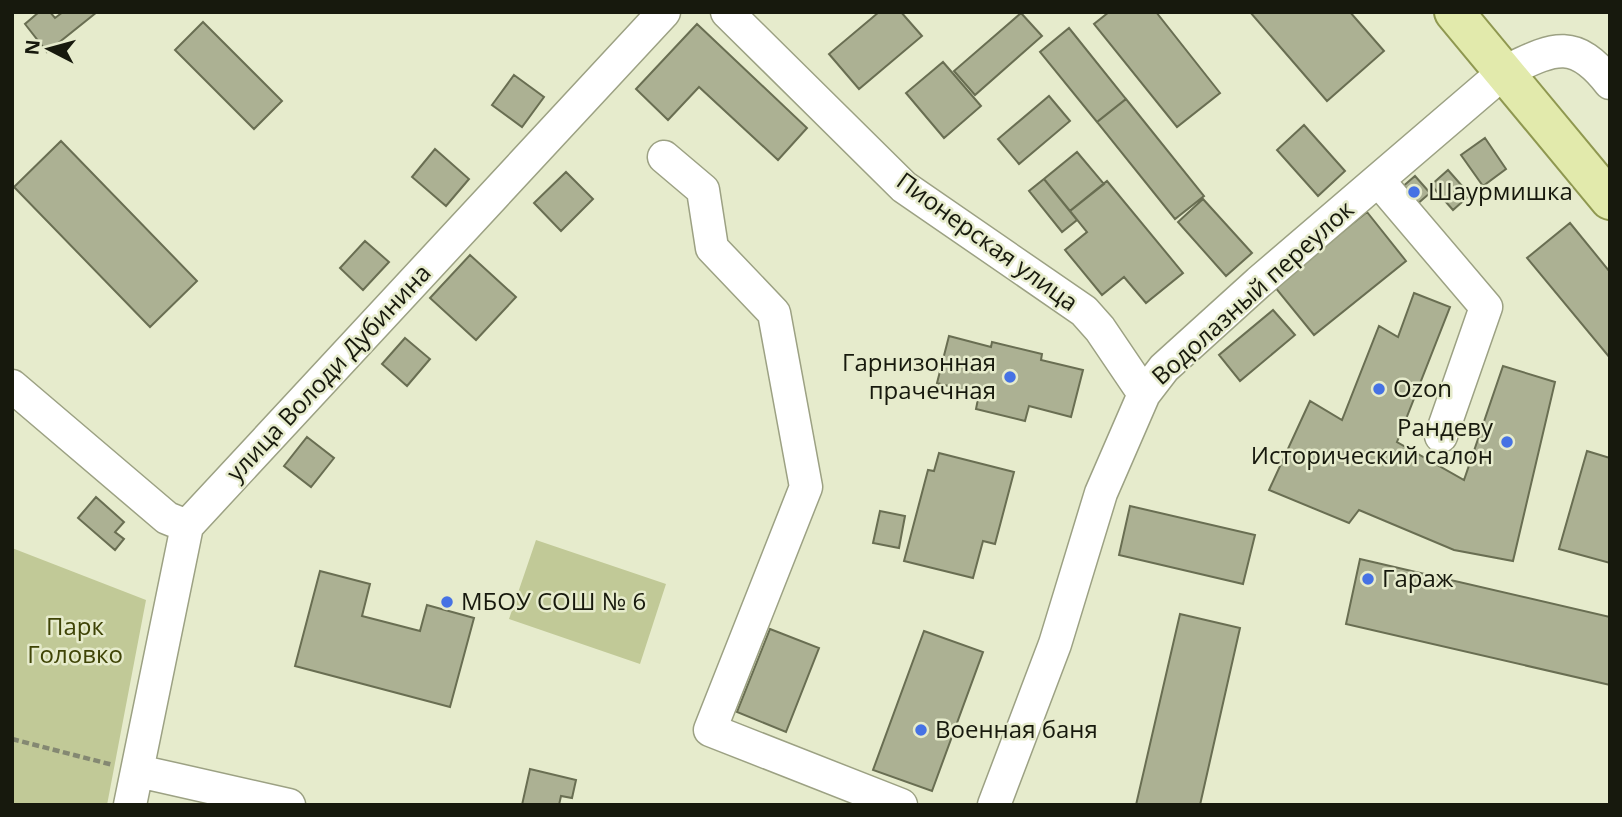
<svg xmlns="http://www.w3.org/2000/svg" width="1622" height="817" font-family="'Open Sans',sans-serif">
<style>
.green{fill:#c1c997}
.building{fill:#acb193;stroke:#696e52;stroke-width:2}
.lines{fill:none;stroke-linecap:round;stroke-linejoin:round}
.minor-casing{stroke:#9ca183;stroke-width:35}
.major-casing{stroke:#8f9850;stroke-width:42}
.path{stroke:#848872;stroke-width:4.5;stroke-dasharray:7 3.5;stroke-linecap:butt}
.minor{stroke:#fff;stroke-width:32}
.major{stroke:#e2eaac;stroke-width:38}
.poi-dot{fill:#4672e4;stroke:#e6ebcc;stroke-width:2.5}
.labels{text-anchor:middle;stroke-width:5;stroke-linejoin:round;paint-order:stroke}
.poi-label{font-size:24px;fill:#17190d;stroke:#e6ebcc;text-anchor:start}
.street-label{font-size:24px;fill:#17190d;stroke:#e6ebcc}
.park-label{font-size:24px;fill:#3e4305;stroke:#e6ebcc}
</style>
<rect width="100%" height="100%" fill="#e6ebcc"/>
<path class="green" d="M 536,540 L 666,584 L 640,664 L 509,619 Z
M 12,548 L 146,600 L 107,805 L 12,805 Z"/>
<path class="building" d="M 39,12 L 50,12 L 55,18 L 63,12 L 97,12 L 47,52 L 25,24 Z
M 879,12 L 901,12 L 922,36 L 859,89 L 829,54 Z
M 1109,12 L 1156,12 L 1220,93 L 1177,127 L 1094,24 Z
M 1250,12 L 1350,12 L 1384,51 L 1327,101 Z
M 1021,13 L 1042,36 L 975,95 L 954,71 Z
M 203,22 L 282,101 L 254,129 L 175,50 Z
M 697,24 L 807,128 L 778,160 L 699,87 L 668,120 L 636,89 Z
M 1069,28 L 1126,99 L 1097,122 L 1040,52 Z
M 943,62 L 981,106 L 944,138 L 906,93 Z
M 514,75 L 544,97 L 522,127 L 492,105 Z
M 1049,96 L 1070,121 L 1019,164 L 998,139 Z
M 1126,99 L 1204,196 L 1175,219 L 1097,122 Z
M 1304,125 L 1345,171 L 1318,196 L 1277,150 Z
M 1485,138 L 1506,169 L 1483,186 L 1461,155 Z
M 61,141 L 197,281 L 150,327 L 14,187 Z
M 435,149 L 469,179 L 446,206 L 412,177 Z
M 1077,152 L 1104,184 L 1070,211 L 1044,179 Z
M 1448,170 L 1470,195 L 1453,210 L 1431,185 Z
M 566,172 L 593,199 L 561,231 L 534,203 Z
M 1415,176 L 1430,193 L 1416,205 L 1401,188 Z
M 1044,179 L 1077,220 L 1062,232 L 1029,191 Z
M 1107,181 L 1183,273 L 1146,303 L 1124,277 L 1102,295 L 1065,250 L 1087,232 L 1070,211 Z
M 1203,199 L 1252,253 L 1226,276 L 1178,222 Z
M 1367,212 L 1406,261 L 1314,335 L 1274,286 Z
M 1570,223 L 1610,272 L 1610,358 L 1527,258 Z
M 365,241 L 389,262 L 363,290 L 340,268 Z
M 470,255 L 516,297 L 476,340 L 430,298 Z
M 1414,293 L 1450,307 L 1397,442 L 1464,480 L 1503,366 L 1555,382 L 1513,561 L 1454,550 L 1359,510 L 1349,523 L 1269,490 L 1310,401 L 1342,420 L 1379,326 L 1398,337 Z
M 1273,310 L 1295,335 L 1240,381 L 1219,355 Z
M 949,336 L 991,347 L 992,342 L 1042,354 L 1041,360 L 1083,370 L 1071,417 L 1029,406 L 1025,421 L 976,409 L 979,394 L 937,383 Z
M 405,338 L 430,359 L 407,386 L 382,364 Z
M 307,437 L 334,458 L 311,487 L 284,466 Z
M 1587,451 L 1610,458 L 1610,563 L 1559,549 Z
M 939,453 L 1014,472 L 995,544 L 983,541 L 973,578 L 904,561 L 928,470 L 934,471 Z
M 96,497 L 124,522 L 115,532 L 124,539 L 115,550 L 78,518 Z
M 1130,506 L 1255,535 L 1243,584 L 1119,555 Z
M 880,511 L 905,516 L 899,548 L 873,543 Z
M 1360,559 L 1610,617 L 1610,685 L 1346,624 Z
M 320,571 L 370,584 L 362,616 L 420,631 L 427,605 L 474,618 L 450,707 L 295,666 Z
M 1180,614 L 1240,628 L 1200,805 L 1136,805 Z
M 770,629 L 819,648 L 786,732 L 737,712 Z
M 924,631 L 983,652 L 932,791 L 873,770 Z
M 530,769 L 576,780 L 572,798 L 561,796 L 559,805 L 522,805 Z"/>
<g class="lines">
<g class="minor-casing">
<path id="minor" d="M 727,12 L 904,187 L 1084,311 L 1100,329 L 1144,394
M 664,157 L 703,190 L 712,248 L 774,313 L 806,487 L 710,730 L 901,805
M 1378,180 L 1486,307 L 1441,436
M 12,386 L 167,518 L 187,526
M 138,771 L 289,805
M 130,805 L 187,526 L 664,12
M 994,805 L 1055,644 L 1101,493 L 1144,394 L 1164,368 L 1259,282 L 1504,72 C 1551,50 1573,35 1610,83"/>
</g>
<g class="major-casing">
<path id="major" d="M 1454,12 L 1610,200"/>
</g>
<path class="path" d="M 12,739 L 113,765"/>
<use href="#minor" class="minor"/>
<use href="#major" class="major"/>
</g>
<g class="poi-dot">
<circle cx="1414" cy="192" r="7"/>
<circle cx="1010" cy="377" r="7"/>
<circle cx="1379" cy="389" r="7"/>
<circle cx="1507" cy="442" r="7"/>
<circle cx="1368" cy="579" r="7"/>
<circle cx="447" cy="602" r="7"/>
<circle cx="921" cy="730" r="7"/>
</g>
<g class="labels">
<g class="poi-label">
<text x="1428" y="200">Шаурмишка</text>
<text x="996" y="371" text-anchor="end">Гарнизонная<tspan x="996" dy="28">прачечная</tspan></text>
<text x="1393" y="397">Ozon</text>
<text x="1493" y="436" text-anchor="end">Рандеву<tspan x="1493" dy="28">Исторический салон</tspan></text>
<text x="1382" y="587">Гараж</text>
<text x="461" y="610">МБОУ СОШ № 6</text>
<text x="935" y="738">Военная баня</text>
</g>
<g class="street-label">
<text transform="translate(987 242) rotate(36)" y="8">Пионерская улица</text>
<text transform="translate(1253 293) rotate(-42)" y="8">Водолазный переулок</text>
<text transform="translate(329 373) rotate(-47)" y="8">улица Володи Дубинина</text>
</g>
<g class="park-label">
<text x="75" y="635">Парк<tspan x="75" dy="28">Головко</tspan></text>
</g>
</g>
<rect width="1622" height="817" fill="none" stroke="#17190d" stroke-width="28"/>
<g transform="translate(49 49) rotate(276)" stroke="#e6ebcc" stroke-width="5" paint-order="stroke">
<path d="M0-5L12 26L0 18L-12 26Z" fill="#17190d"/>
<text y="-10" font-size="19" font-weight="bold" text-anchor="middle" fill="#17190d">N</text>
</g>
</svg>
